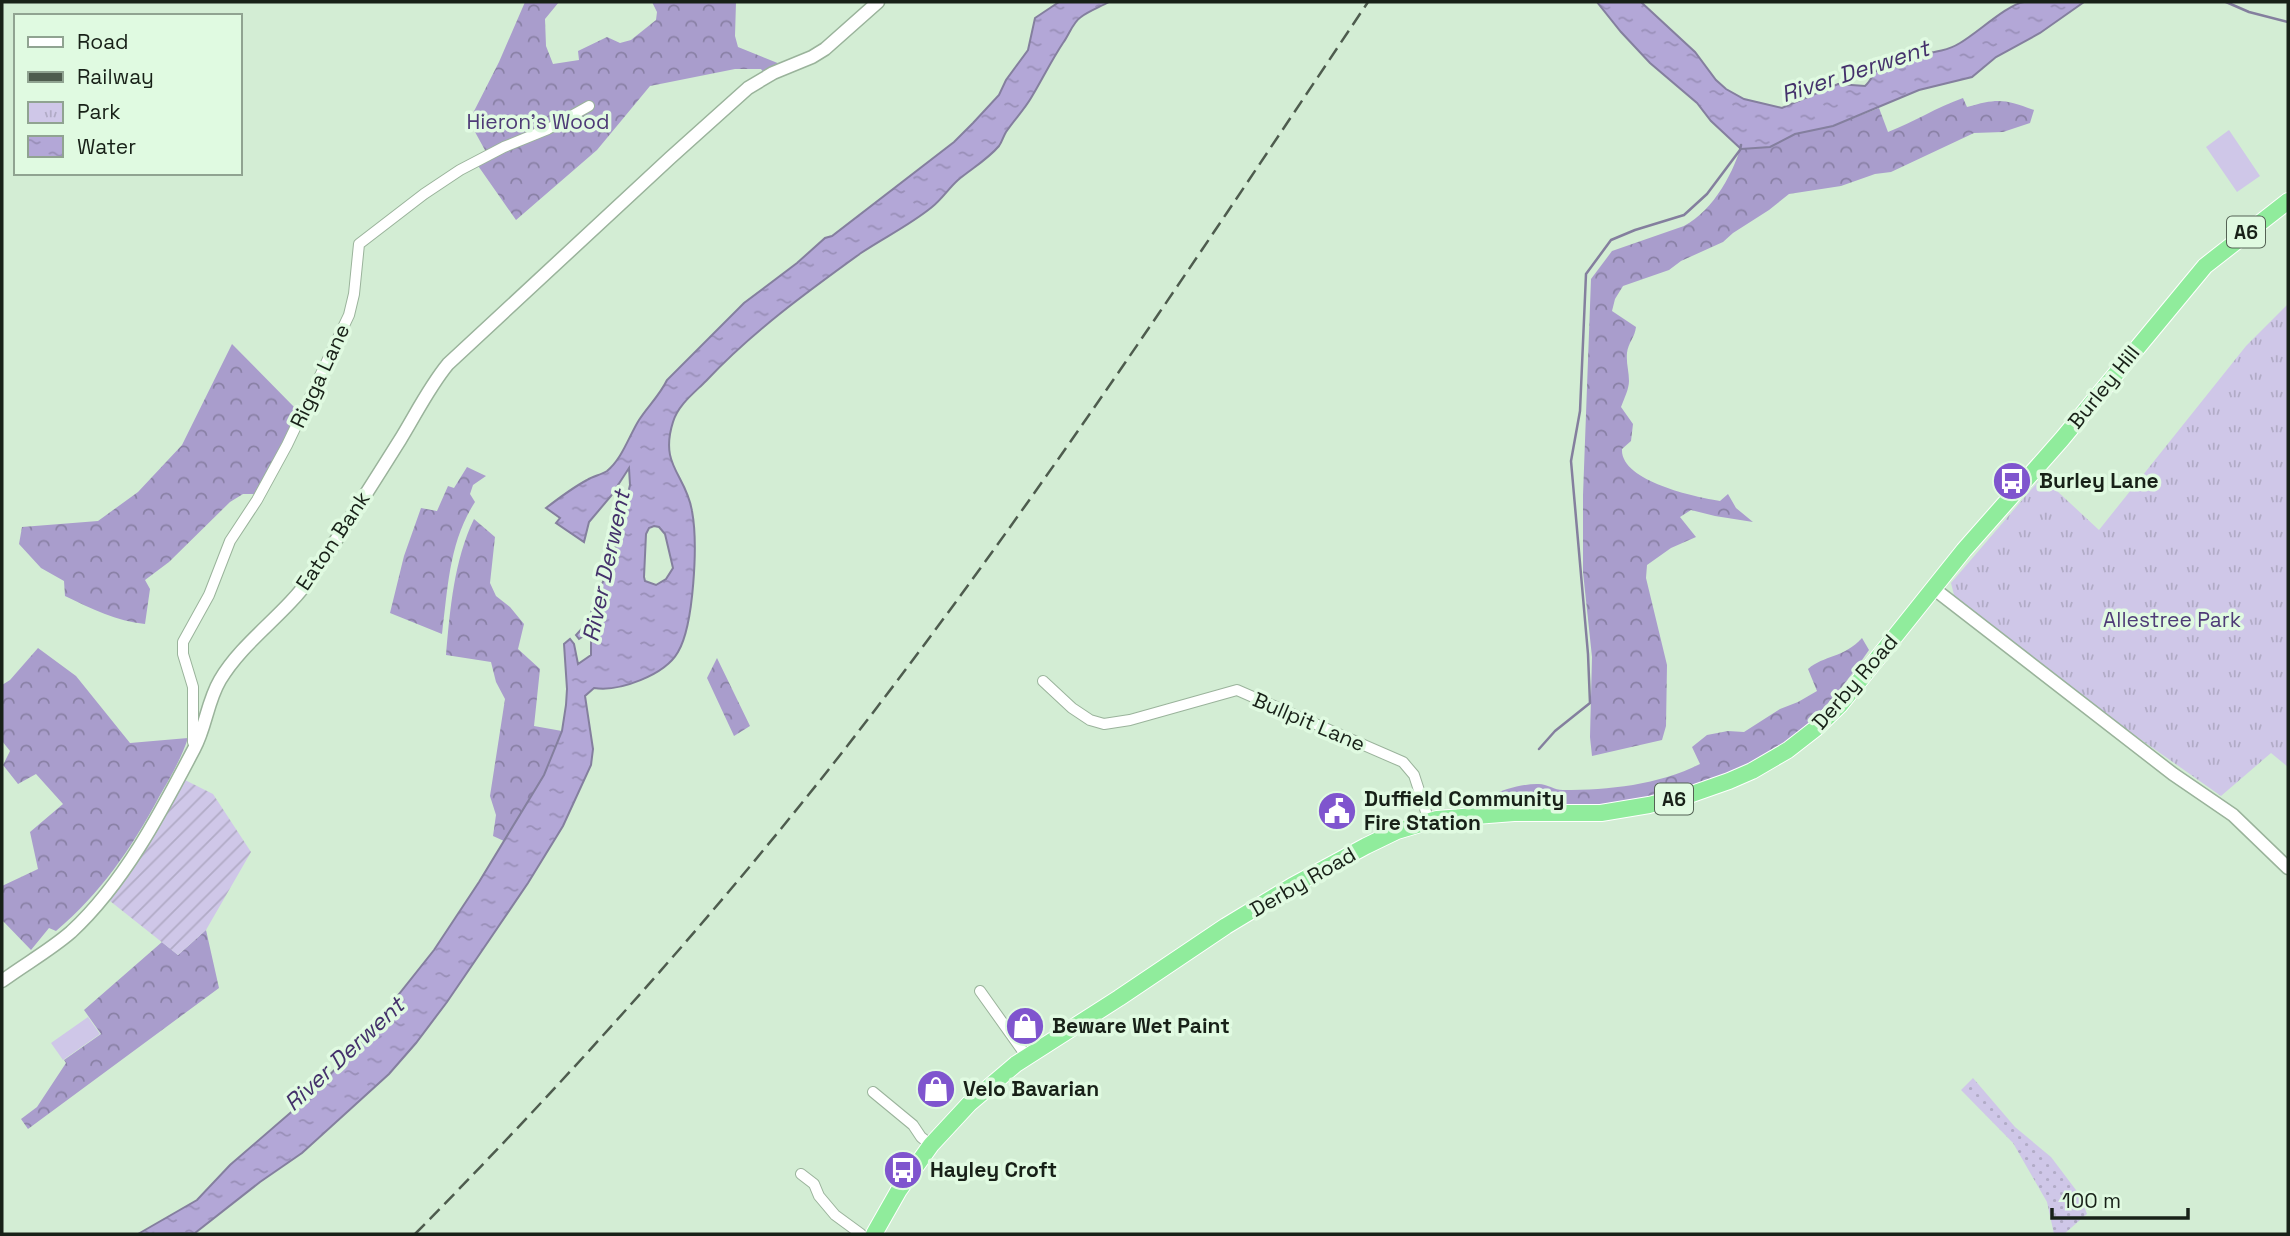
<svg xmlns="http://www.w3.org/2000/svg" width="2290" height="1236" font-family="'Space Grotesk',sans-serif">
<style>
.grass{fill:url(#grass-dots)}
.forest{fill:url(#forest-crowns)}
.park{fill:url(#park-tufts)}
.garden{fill:url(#garden-furrows)}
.pitch{fill:#cfc7e8}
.water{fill:url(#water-ripples);stroke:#847f9e;stroke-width:2;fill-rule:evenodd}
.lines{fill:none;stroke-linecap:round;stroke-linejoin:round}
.stream{stroke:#847f9e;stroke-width:2.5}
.minor-casing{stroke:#9ab39b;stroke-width:12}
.tertiary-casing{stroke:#9ab39b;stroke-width:15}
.trunk-casing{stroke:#fff;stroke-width:18}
.minor{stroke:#fff;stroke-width:10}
.tertiary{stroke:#fff;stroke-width:12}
.trunk{stroke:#90ec9c;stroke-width:16}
.rail{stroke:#4e5c4e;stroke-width:2.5;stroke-dasharray:14 7;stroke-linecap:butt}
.labels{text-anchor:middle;stroke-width:7;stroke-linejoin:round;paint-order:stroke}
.shield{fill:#e0fae1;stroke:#546254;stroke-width:2}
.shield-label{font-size:19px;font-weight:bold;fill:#182118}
.park-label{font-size:21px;fill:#4e3b77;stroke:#e0fae1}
.street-label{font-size:21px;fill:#182118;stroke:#e0fae1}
.poi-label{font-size:21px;font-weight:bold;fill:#182118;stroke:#e0fae1;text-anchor:start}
.water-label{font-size:23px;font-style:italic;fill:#44316b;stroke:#e0fae1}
</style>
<defs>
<pattern id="grass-dots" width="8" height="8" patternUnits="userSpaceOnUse" patternTransform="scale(1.75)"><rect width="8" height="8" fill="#cfc7e8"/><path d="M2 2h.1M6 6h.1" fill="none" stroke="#b1abc6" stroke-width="1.8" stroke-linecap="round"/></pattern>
<pattern id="forest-crowns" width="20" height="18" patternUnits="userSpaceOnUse" patternTransform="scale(1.75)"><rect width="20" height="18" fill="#a99dcc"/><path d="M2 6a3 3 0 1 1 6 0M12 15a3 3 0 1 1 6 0" fill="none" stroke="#8980a5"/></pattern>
<pattern id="park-tufts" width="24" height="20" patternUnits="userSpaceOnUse" patternTransform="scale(1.75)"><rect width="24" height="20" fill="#cfc7e8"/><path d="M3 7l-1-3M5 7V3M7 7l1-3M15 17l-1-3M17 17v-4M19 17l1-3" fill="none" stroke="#b1abc6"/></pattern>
<pattern id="garden-furrows" width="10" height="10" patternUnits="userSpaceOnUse" patternTransform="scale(1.75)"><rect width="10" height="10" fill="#cfc7e8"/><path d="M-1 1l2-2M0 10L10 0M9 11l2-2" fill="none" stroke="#b1abc6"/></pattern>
<pattern id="water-ripples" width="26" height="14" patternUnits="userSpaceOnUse" patternTransform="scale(1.75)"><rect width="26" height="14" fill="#b3a7d7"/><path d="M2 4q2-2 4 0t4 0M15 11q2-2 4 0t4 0" fill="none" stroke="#998fb8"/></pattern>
</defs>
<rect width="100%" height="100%" fill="#d3edd4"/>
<path class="grass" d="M 1973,1078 L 2015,1127 L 2051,1157 L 2079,1194 L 2087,1214 L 2064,1234 L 2054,1234 L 2047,1202 L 2013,1143 L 1961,1090 Z"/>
<path class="forest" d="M 525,2 L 559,2 L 545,19 L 546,46 L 553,64 L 579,60 L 578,51 L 607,37 L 620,43 L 631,40 L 656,20 L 657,12 L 652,2 L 736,2 L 735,36 L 738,47 L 780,64 L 764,73 L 761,69 L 735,69 L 650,86 L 597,150 L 516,220 L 474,160 L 486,152 L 469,121 L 499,62 Z
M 1963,98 L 1967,107 C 1998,98 2004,99 2034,110 L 2030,123 L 2003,132 L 1974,133 L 1891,172 L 1875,174 L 1841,186 L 1789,194 L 1769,210 L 1733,233 L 1723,242 L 1681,261 L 1669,270 L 1623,286 L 1615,299 L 1612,311 L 1636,327 C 1635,337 1628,343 1627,353 C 1626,363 1629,371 1629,381 C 1629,389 1624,399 1621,407 L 1633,424 L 1631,441 L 1622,449 C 1620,481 1695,497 1720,501 L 1728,494 L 1736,508 L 1753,522 L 1715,516 L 1691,510 L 1680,517 L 1696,537 L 1671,548 L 1647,565 L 1646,578 L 1667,665 L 1666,726 L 1662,740 L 1592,756 L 1590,737 L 1592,657 L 1583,572 L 1583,495 L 1591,279 L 1612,251 L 1684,226 C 1714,210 1735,171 1743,139 L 1770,147 L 1795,134 L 1833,126 L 1879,108 L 1888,132 C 1914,122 1937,107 1963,98 Z
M 232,344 L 298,411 L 256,494 L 243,494 L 230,502 L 169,562 L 145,580 L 150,589 L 145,624 C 116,621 92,609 65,596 L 64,581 L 41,568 L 19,544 L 22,527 L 98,521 L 138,492 L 182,445 Z
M 467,467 L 486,476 L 473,485 L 470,494 L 475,502 C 449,542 448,588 442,634 L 390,613 L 404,556 L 421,508 L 437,511 L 448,486 L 454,488 Z
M 474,519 L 495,537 L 490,583 L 496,596 L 510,607 L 524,624 L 518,649 L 540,669 L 534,726 L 562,731 L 544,775 L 504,841 L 493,836 L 496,815 L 490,796 L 505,699 L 496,682 L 491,662 L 446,655 C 450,610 454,560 474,519 Z
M 1862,638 L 1869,650 C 1843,688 1814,724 1774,750 C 1751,764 1725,774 1700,783 C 1672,793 1641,802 1612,804 C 1571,808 1529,806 1488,806 L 1490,795 C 1504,790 1521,784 1537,784 C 1546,783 1554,790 1563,790 C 1609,790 1658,785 1700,764 L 1692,747 L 1707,735 L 1728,731 L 1744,732 L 1780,709 L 1798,702 L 1817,691 L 1808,669 C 1824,655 1844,658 1862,638 Z
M 38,648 L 76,676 L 130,743 L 188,738 C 181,759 170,778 159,797 C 131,849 101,893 56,931 L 49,928 L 31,950 L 2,920 L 2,886 L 38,869 L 30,832 L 63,804 L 36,774 L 18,784 L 3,765 L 10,751 L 2,741 L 2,685 L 10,680 Z
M 717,658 L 750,726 L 734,736 L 707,678 Z
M 206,930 L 219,988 L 28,1129 L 21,1119 L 37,1107 L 66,1063 L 64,1060 L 101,1034 L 84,1010 L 162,942 L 178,955 Z"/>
<path class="park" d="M 2288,304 L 2288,767 L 2271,753 L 2221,796 L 2072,691 L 1955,599 L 1951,583 L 2042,477 L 2099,530 L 2246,346 Z"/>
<path class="garden" d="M 183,779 L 213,794 L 251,852 L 206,930 L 178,955 L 110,901 L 153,835 Z"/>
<path class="pitch" d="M 2229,130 L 2260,176 L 2237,192 L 2206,147 Z
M 88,1017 L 100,1034 L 63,1060 L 51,1043 Z"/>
<path class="water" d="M 1059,2 L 1109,2 C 1100,7 1089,11 1081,17 C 1073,22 1069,35 1063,43 C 1051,61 1042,80 1031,98 C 1024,110 1014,120 1006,132 C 1003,137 1002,142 999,146 C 987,160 971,169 958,180 C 949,188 942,199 932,207 C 910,225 885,237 861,253 C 807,292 752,332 706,381 C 694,393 678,405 673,422 C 659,466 686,474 692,511 C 698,543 694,625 678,652 C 665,675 619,692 594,688 L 585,696 L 593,749 L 591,765 L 563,826 L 528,883 L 447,1002 L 416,1043 L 389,1074 L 302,1153 L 260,1182 L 195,1233 L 138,1234 L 197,1200 L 230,1165 L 304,1101 L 357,1047 L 434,950 L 479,882 L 544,775 L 562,731 L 566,705 L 567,689 L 564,644 L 570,639 L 574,644 L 578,664 L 591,655 L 591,631 L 579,639 L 576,635 L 587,623 L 614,553 L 630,485 L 629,468 L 611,496 L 589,522 L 584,542 L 556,523 L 560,518 L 546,508 C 559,498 572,488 587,480 C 593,476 601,475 607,471 C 622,459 629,436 639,420 C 648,406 660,395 667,380 L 744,303 L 797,263 L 825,238 L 832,236 L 954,142 L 973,123 L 999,95 L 1006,80 L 1028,50 L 1035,18 ZM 654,526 L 659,527 L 665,534 L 673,568 L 666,579 L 656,585 L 645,581 L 644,577 L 646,534 L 649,528 Z
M 1597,2 L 1641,2 L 1695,52 L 1716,80 L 1726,89 L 1744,99 L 1782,108 L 1838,84 L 1865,86 C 1872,80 1873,71 1882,66 C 1906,50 1936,58 1960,43 C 1976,34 2008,4 2024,2 C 2043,0 2065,2 2084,2 L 2040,33 L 1996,57 L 1972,77 L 1919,90 L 1833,126 L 1795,134 L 1770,147 L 1741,149 L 1711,121 L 1697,103 L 1650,63 L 1621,32 Z"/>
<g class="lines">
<path class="stream" d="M 2226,2 L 2249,12 L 2288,22
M 1539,749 L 1555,731 L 1590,703 L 1588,654 L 1571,461 L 1580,411 L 1586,274 L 1611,240 L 1635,230 L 1684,215 L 1707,194 L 1740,150 L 1741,145"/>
<g class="minor-casing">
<path id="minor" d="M 1043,681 L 1072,708 L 1090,720 L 1104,724 L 1130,720 L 1237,690 L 1403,762 L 1414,775 L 1429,821
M 195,747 L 193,742 L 193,687 L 183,654 L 183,642 L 209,595 L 230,541 L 257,500 L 287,445 L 349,315 L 354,294 L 359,244 L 424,194 L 460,170 L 504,147 L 548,129 L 589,106
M 980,991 L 1027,1057
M 873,1092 L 913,1125 L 921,1137 L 931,1145
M 801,1174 L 814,1184 L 819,1196 L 835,1215 L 861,1234"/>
</g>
<g class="tertiary-casing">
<path id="tertiary" d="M 1933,588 L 2173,774 L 2233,815 L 2288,868
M 2,981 C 25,964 49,951 71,932 C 124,883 161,812 194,749 C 206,727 207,702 220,680 C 243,641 285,615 311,577 C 342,533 371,486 400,440 C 416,414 429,387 448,364 L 670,158 L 748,88 L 773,73 L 812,57 L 825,49 L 878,2"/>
</g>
<g class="trunk-casing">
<path id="trunk" d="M 874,1234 L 899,1190 L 931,1145 L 969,1104 L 1016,1064 L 1119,998 L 1226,926 L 1292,886 L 1366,846 L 1397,831 L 1437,819 L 1514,813 L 1601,813 L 1649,805 L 1692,794 L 1729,781 L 1752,771 L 1788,750 L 1815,729 L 1840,705 L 1964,550 L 2062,439 L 2205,266 L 2288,201"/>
</g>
<use href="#minor" class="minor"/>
<use href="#tertiary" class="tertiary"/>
<use href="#trunk" class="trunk"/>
<path class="rail" d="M 415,1234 C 578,1069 734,894 875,710 C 1050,481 1208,241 1368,2"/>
</g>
<defs>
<g id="bus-disc" transform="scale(2.0125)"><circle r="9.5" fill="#7f55ce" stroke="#e0fae1"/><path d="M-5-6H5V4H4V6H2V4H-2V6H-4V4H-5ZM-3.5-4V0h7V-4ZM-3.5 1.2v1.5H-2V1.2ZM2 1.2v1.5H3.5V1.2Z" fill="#fff"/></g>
<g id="civic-disc" transform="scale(2.0125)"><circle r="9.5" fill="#7f55ce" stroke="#e0fae1"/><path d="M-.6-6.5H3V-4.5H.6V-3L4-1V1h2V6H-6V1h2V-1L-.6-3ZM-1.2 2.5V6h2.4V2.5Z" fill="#fff"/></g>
<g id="shop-disc" transform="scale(2.0125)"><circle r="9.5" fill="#7f55ce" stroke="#e0fae1"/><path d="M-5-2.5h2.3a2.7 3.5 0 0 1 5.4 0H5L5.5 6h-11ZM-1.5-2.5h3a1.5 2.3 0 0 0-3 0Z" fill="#fff"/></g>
</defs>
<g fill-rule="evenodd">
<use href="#bus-disc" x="2012" y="481"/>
<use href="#civic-disc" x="1337" y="811"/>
<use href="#shop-disc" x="1025" y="1026"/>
<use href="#shop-disc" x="936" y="1089"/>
<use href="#bus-disc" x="903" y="1170"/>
</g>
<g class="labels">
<g class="shield">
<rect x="2227" y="216.5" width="38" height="31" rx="5"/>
<rect x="1655" y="783.5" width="38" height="31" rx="5"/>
</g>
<g class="shield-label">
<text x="2246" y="239">A6</text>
<text x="1674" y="806">A6</text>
</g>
<g class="park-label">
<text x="538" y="129">Hieron's Wood</text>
<text x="2172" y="627">Allestree Park</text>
</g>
<g class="street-label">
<text transform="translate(320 376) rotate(-65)" y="7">Rigga Lane</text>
<text transform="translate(2104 387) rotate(-51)" y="7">Burley Hill</text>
<text transform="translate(333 541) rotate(-56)" y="7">Eaton Bank</text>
<text transform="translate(1855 682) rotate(-49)" y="7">Derby Road</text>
<text transform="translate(1309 722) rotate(23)" y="7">Bullpit Lane</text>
<text transform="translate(1303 882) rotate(-30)" y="7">Derby Road</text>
</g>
<g class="poi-label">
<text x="2039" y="488">Burley Lane</text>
<text x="1364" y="806">Duffield Community<tspan x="1364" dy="24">Fire Station</tspan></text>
<text x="1052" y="1033">Beware Wet Paint</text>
<text x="963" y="1096">Velo Bavarian</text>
<text x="930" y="1177">Hayley Croft</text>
</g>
<g class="water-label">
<text transform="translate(1855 71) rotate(-18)" y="8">River Derwent</text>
<text transform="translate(606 566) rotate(-78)" y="8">River Derwent</text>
<text transform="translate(344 1054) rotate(-43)" y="8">River Derwent</text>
</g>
</g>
<rect width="2290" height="1236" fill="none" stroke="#182118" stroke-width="7"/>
<rect x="14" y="14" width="228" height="161" fill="#e0fae1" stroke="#90a391" stroke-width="2"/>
<rect x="28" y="37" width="35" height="10" fill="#ffffff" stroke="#90a391" stroke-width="2"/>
<text x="77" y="49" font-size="21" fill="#182118">Road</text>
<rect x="28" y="72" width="35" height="10" fill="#4e5c4e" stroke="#90a391" stroke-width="2"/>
<text x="77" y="84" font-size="21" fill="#182118">Railway</text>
<rect x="28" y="102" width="35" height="21" fill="url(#park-tufts)" stroke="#90a391" stroke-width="2"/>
<text x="77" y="119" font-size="21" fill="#182118">Park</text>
<rect x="28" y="136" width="35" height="21" fill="url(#water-ripples)" stroke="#90a391" stroke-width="2"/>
<text x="77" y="154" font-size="21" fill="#182118">Water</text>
<path d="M2052 1208v10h136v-10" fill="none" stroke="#182118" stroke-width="3.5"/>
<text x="2062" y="1208" font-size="21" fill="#182118" stroke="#e0fae1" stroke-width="5" paint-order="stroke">100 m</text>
</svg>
